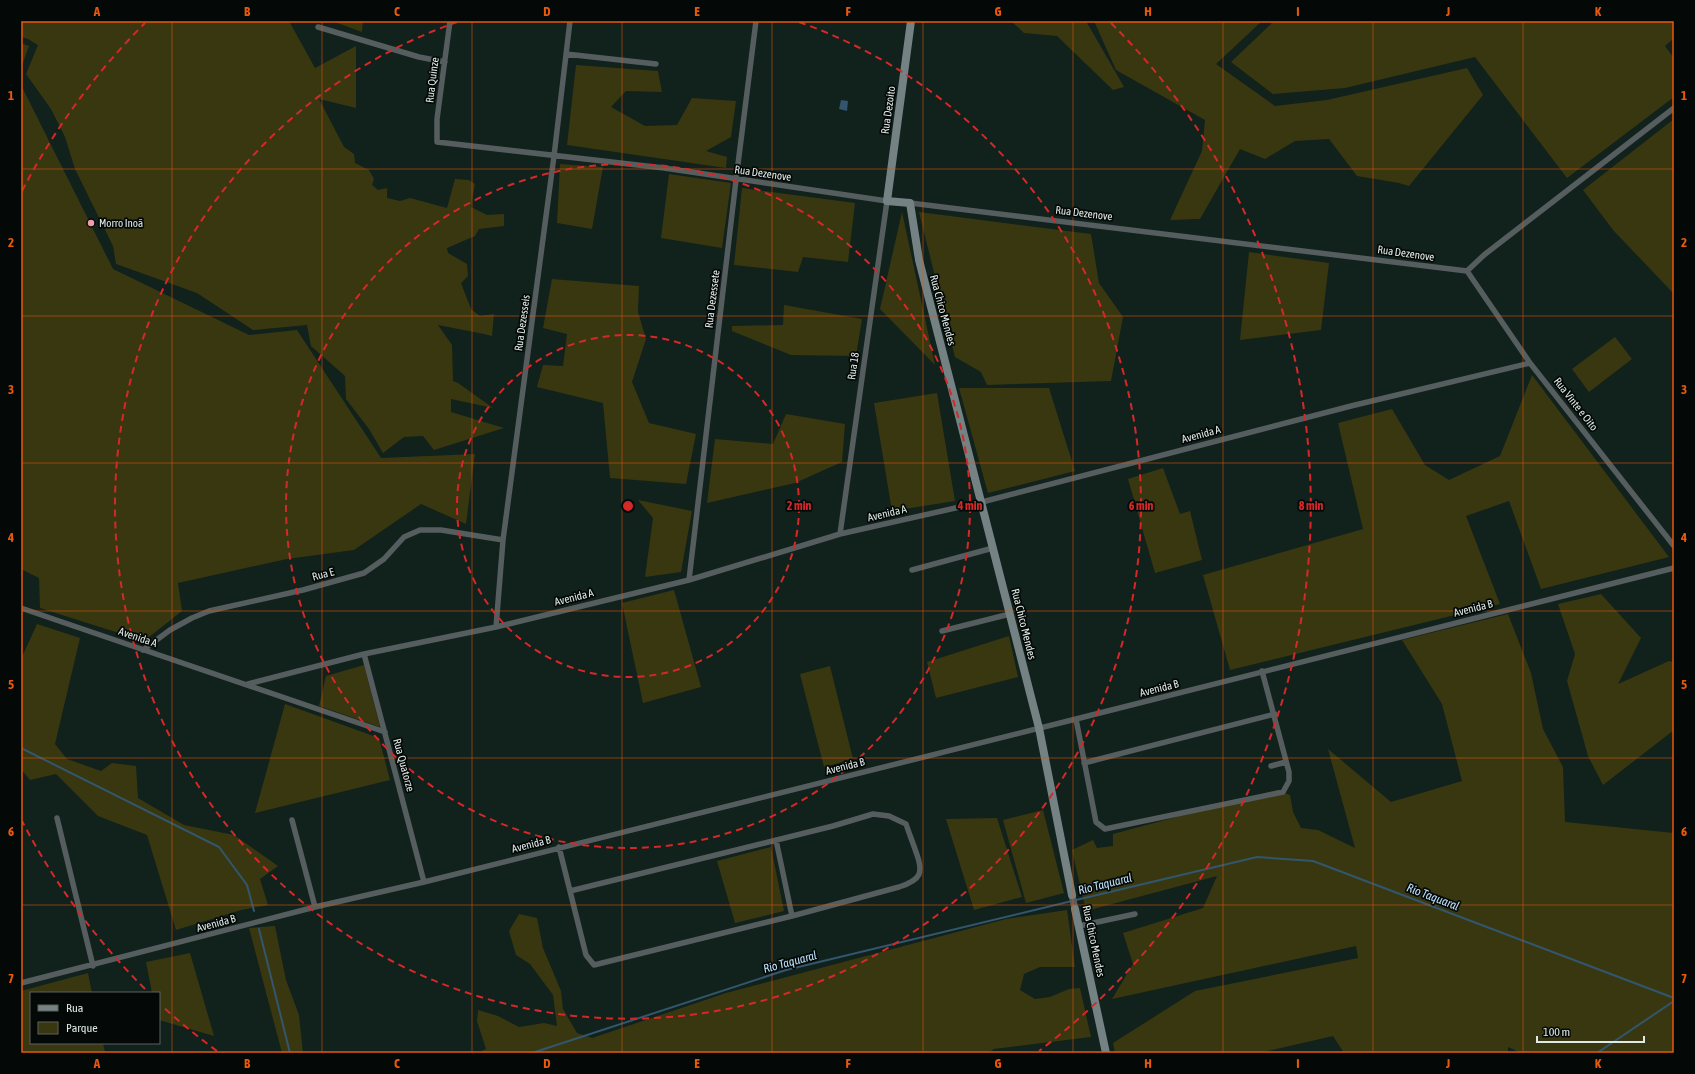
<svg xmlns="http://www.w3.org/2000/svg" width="1695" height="1074" font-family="'Asap Condensed',sans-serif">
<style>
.green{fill:#393710}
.water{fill:#32566e}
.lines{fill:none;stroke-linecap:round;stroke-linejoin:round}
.stream{stroke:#32566e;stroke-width:2}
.minor{stroke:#555d5e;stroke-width:5.5}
.tertiary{stroke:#555d5e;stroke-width:7}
.secondary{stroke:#748284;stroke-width:8}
.grid{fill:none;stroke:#e8590c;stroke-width:1;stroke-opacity:0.55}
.ring{fill:none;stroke:#d62828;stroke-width:2;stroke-dasharray:7 5}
.poi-dot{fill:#f39aab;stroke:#040907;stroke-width:1.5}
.labels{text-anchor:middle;stroke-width:3.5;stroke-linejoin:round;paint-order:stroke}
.street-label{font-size:11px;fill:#dfeae6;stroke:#040907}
.poi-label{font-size:11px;fill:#dfeae6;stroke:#040907;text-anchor:start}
.water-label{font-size:12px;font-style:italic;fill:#bde2fc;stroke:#040907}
.centre{fill:#d62828;stroke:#040907;stroke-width:2}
.ring-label{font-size:12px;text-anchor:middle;font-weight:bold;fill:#d62828;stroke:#040907;stroke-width:3.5;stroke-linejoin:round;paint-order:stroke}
.neatline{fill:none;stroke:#e8590c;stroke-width:1.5}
.grid-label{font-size:13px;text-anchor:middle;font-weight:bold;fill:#e8590c}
</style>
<rect width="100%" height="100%" fill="#11211c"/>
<path class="green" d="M 21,21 L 289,21 L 315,68 L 356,46 L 356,108 L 319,99 L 344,147 L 354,154 L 355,163 L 369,170 L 374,179 L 372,185 L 378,190 L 387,188 L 387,198 L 400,201 L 410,198 L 447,208 L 455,179 L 469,180 L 475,184 L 471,207 L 487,215 L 504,214 L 504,226 L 479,229 L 475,236 L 447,248 L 448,253 L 467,264 L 468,276 L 461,283 L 471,309 L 480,316 L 494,314 L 492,336 L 484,334 L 438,325 L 452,345 L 453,381 L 458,383 L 493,408 L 451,399 L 451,412 L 504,428 L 434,450 L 423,436 L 404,437 L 383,453 L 369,429 L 346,399 L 345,376 L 311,346 L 307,325 L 253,330 L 197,293 L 116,264 L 113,246 L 75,169 L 65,137 L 51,109 L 26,74 L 38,45 L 28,39 L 21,37 Z
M 332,21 L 363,21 L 362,32 Z
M 1011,21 L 1086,21 L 1124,87 L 1113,90 L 1057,36 L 1024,33 Z
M 1094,21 L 1262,21 L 1216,64 L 1275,106 L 1327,100 L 1467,68 L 1483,95 L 1409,186 L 1399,183 L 1357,176 L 1329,139 L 1295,141 L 1265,159 L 1240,149 L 1200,219 L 1170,220 L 1202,151 L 1205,120 L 1116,70 Z
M 1274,21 L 1674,21 L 1674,38 L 1665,46 L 1674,58 L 1674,97 L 1567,178 L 1475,57 L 1345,88 L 1273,94 L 1231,62 Z
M 21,43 L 29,46 L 21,68 Z
M 576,65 L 658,71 L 662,92 L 626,91 L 611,107 L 645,126 L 677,125 L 692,98 L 736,101 L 731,137 L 706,151 L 727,157 L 726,168 L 567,145 Z
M 21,85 L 113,269 L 249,335 L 297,330 L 381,458 L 475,454 L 466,524 L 421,504 L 354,550 L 287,559 L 178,583 L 182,611 L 144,641 L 40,608 L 39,578 L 21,569 Z
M 1674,119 L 1674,294 L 1613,230 L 1583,190 Z
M 560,164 L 603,167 L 592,229 L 557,223 Z
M 669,174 L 731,183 L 722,248 L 661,238 Z
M 742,188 L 855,203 L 848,262 L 803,257 L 798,272 L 734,265 Z
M 902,212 L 935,365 L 880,309 Z
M 919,212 L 1091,234 L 1099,283 L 1123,317 L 1111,381 L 987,385 L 981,372 L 955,357 Z
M 1249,252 L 1329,263 L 1321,330 L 1240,340 Z
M 552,279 L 639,286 L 638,312 L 646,339 L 632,382 L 649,423 L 696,434 L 686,484 L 610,478 L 603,403 L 537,387 L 543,365 L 563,366 L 567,334 L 543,328 Z
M 784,305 L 862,319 L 856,356 L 791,355 L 732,331 L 732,326 L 783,325 Z
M 1615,337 L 1632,359 L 1589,392 L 1572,369 Z
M 1532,375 L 1669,557 L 1541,589 L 1509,501 L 1466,516 L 1500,604 L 1230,670 L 1203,575 L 1363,529 L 1338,423 L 1392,409 L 1425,465 L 1449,480 L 1500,456 Z
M 959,388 L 1049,388 L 1075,471 L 988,493 Z
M 937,393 L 955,501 L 892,511 L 874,403 Z
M 786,414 L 845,424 L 842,462 L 795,483 L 707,503 L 715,439 L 773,444 Z
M 1163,468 L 1180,514 L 1190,511 L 1202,560 L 1155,573 L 1128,479 Z
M 638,500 L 692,511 L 681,572 L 645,577 L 653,518 Z
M 674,590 L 701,687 L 643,703 L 622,603 Z
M 1601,594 L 1641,638 L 1618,684 L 1669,661 L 1674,662 L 1674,730 L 1603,785 L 1588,756 L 1567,681 L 1575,654 L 1558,604 Z
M 1508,614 L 1531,673 L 1543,729 L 1563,767 L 1565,822 L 1674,833 L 1674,1053 L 1521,1053 L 1508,1047 L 1508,1053 L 1344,1053 L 1333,1036 L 1259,1053 L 1115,1053 L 1113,1043 L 1195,991 L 1358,958 L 1356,946 L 1112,999 L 1133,964 L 1123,933 L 1203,908 L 1217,876 L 1086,911 L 1072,850 L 1093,840 L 1097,848 L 1113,846 L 1113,834 L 1277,790 L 1290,795 L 1293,812 L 1301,828 L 1318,830 L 1355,848 L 1328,749 L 1391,802 L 1462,781 L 1442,704 L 1402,640 Z
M 37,624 L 80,638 L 55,744 L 67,759 L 101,771 L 112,763 L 136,766 L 138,798 L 184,825 L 234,835 L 278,866 L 260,879 L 268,905 L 241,910 L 176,930 L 147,835 L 98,816 L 56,774 L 30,780 L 21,769 L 21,659 Z
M 1009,636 L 1018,677 L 936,698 L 927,662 Z
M 364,665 L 380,727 L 319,706 L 326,676 Z
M 830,666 L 853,759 L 824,767 L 800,674 Z
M 285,704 L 379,738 L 390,780 L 255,813 Z
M 1043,810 L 1064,893 L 1026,903 L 1003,820 Z
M 997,818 L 1022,897 L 974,910 L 946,819 Z
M 771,847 L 784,911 L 735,923 L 717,861 Z
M 1067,910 L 1075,967 L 1040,967 L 1024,974 L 1020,990 L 1035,999 L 1050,997 L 1069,989 L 1080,988 L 1091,1037 L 994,1049 L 988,1053 L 477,1053 L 486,1049 L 477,1021 L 478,1010 L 498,1016 L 519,1027 L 544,1023 L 557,1026 L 553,995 L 530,964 L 516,955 L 509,931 L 519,914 L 537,918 L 543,948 L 561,991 L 563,1009 L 577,1033 L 592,1038 L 726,993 L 1006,919 Z
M 275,926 L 286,980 L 299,1015 L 303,1053 L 282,1053 L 249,928 Z
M 190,953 L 214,1036 L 159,1020 L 159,993 L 152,993 L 146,962 Z
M 88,973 L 92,993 L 31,993 L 31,1043 L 103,1043 L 105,1052 L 21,1053 L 21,991 Z"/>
<path class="water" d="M 841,100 L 848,101 L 847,111 L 839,109 Z"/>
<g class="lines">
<path class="stream" d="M 21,748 L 219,847 L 247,885 L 254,911
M 1076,900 L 1257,857 L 1313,861 L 1674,998
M 259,929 L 290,1053
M 532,1053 L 786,970 L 1072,901
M 1597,1053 L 1674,1001"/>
<path class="minor" d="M 450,21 L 437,119 L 437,142 L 664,168 L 887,201 L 840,534
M 318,27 L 419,57 L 445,62
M 566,54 L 656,64
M 910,203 L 1467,271 L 1484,255 L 1674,108
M 1467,271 L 1530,363 L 1674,546
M 912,570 L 993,548
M 689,580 L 736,180 L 756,21
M 21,608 L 385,732
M 496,627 L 503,540 L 554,156 L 570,21
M 942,631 L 1010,614
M 143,650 L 170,630 L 192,618 L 209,611 L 303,590 L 364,573 L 384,559 L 404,537 L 420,530 L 441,530 L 503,540
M 364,654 L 424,882
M 248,684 L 364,654 L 496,627 L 689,580 L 840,534 L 982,502 L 1351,406 L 1530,363
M 1076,719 L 1096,822 L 1105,829 L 1283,792 L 1289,781 L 1289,772 L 1262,671
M 1084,763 L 1275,714
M 1271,766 L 1286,762
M 57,818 L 93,966
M 292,820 L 315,907
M 776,840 L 792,916
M 559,847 L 586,955 L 594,965 L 792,916 L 899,887 C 921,880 924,873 916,852 C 913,843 909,833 906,824 L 889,816 L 873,814 L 833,826 L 570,891
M 1079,926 L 1135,914
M 21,983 L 315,907 L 424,882 L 1076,719 L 1674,568"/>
<path class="tertiary" d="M 1072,895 L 1075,909"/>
<path class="secondary" d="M 911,21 L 887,201 L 910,203 L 919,260 L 1039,728 L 1072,895
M 1075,909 L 1106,1053"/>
</g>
<path class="grid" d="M 172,21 L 172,1053M 322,21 L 322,1053M 472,21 L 472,1053M 622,21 L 622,1053M 772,21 L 772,1053M 923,21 L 923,1053M 1073,21 L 1073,1053M 1223,21 L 1223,1053M 1373,21 L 1373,1053M 1523,21 L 1523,1053M 21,169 L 1674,169M 21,316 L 1674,316M 21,463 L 1674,463M 21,611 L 1674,611M 21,758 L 1674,758M 21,905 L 1674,905"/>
<g class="ring">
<circle cx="628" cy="506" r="171"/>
<circle cx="628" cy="506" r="342"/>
<path d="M799 22A513 513 0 1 1 457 22"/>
<path d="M217 1051A683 683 0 0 1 162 1006M145 989A683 683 0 0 1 22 821M22 191A683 683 0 0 1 145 23M1111 23A683 683 0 0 1 1039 1051"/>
</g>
<circle class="poi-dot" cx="91" cy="223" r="4"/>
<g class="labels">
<g class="street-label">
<text transform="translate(432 80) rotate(-83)" y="4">Rua Quinze</text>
<text transform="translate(888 110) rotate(-82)" y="4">Rua Dezoito</text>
<text transform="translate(763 173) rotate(8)" y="4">Rua Dezenove</text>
<text transform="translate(1084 213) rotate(7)" y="4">Rua Dezenove</text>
<text transform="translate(1406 253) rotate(8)" y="4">Rua Dezenove</text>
<text transform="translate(712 299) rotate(-83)" y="4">Rua Dezessete</text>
<text transform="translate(943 310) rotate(75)" y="4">Rua Chico Mendes</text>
<text transform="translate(522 323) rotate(-82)" y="4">Rua Dezesseis</text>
<text transform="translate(853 366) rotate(-82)" y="4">Rua 18</text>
<text transform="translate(1576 404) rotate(52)" y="4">Rua Vinte e Oito</text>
<text transform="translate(1201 434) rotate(-15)" y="4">Avenida A</text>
<text transform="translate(887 513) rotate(-13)" y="4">Avenida A</text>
<text transform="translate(323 574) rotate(-15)" y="4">Rua E</text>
<text transform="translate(574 597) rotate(-14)" y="4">Avenida A</text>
<text transform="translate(1473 608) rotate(-14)" y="4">Avenida B</text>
<text transform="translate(1024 624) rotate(76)" y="4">Rua Chico Mendes</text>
<text transform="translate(138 637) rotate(19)" y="4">Avenida A</text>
<text transform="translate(1159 688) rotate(-14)" y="4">Avenida B</text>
<text transform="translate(404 765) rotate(75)" y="4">Rua Quatorze</text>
<text transform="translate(845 766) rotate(-14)" y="4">Avenida B</text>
<text transform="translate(531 844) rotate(-14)" y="4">Avenida B</text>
<text transform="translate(216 923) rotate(-15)" y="4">Avenida B</text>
<text transform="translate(1094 941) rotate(78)" y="4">Rua Chico Mendes</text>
</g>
<g class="poi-label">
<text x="99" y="227">Morro Inoã</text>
</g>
<g class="water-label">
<text transform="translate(1105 884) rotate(-14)" y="4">Rio Taquaral</text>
<text transform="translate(1433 897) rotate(21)" y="4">Rio Taquaral</text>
<text transform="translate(790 962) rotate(-15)" y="4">Rio Taquaral</text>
</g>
</g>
<circle cx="628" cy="506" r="6" class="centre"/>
<g class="ring-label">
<text x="799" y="510">2 min</text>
<text x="970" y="510">4 min</text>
<text x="1141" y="510">6 min</text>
<text x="1311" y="510">8 min</text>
</g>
<rect width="1695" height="1074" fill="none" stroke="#040907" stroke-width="44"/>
<rect x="30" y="992" width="130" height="52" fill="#040907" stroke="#5c6360"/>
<rect x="38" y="1005" width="20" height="6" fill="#748284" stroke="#5c6360"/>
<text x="66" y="1012" font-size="12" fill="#dfeae6">Rua</text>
<rect x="38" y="1022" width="20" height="12" fill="#393710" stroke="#5c6360"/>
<text x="66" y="1032" font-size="12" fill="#dfeae6">Parque</text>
<path d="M1537 1036v6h107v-6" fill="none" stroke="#dfeae6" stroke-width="2"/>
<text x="1543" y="1036" font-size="12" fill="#dfeae6" stroke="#040907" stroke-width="3" paint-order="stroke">100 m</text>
<rect x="22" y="22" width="1651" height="1030" class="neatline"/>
<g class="grid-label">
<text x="97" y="16">A</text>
<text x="247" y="16">B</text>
<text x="397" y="16">C</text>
<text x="547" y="16">D</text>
<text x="697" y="16">E</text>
<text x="848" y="16">F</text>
<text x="998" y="16">G</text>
<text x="1148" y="16">H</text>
<text x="1298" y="16">I</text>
<text x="1448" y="16">J</text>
<text x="1598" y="16">K</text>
<text x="11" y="100">1</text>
<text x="1684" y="100">1</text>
<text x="11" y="247">2</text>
<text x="1684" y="247">2</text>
<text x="11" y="394">3</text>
<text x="1684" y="394">3</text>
<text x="11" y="542">4</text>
<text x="1684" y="542">4</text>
<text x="11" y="689">5</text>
<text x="1684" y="689">5</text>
<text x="11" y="836">6</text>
<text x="1684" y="836">6</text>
<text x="11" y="983">7</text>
<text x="1684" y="983">7</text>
<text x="97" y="1068">A</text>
<text x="247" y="1068">B</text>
<text x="397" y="1068">C</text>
<text x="547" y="1068">D</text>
<text x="697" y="1068">E</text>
<text x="848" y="1068">F</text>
<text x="998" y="1068">G</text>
<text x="1148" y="1068">H</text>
<text x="1298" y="1068">I</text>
<text x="1448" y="1068">J</text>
<text x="1598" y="1068">K</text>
</g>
</svg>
